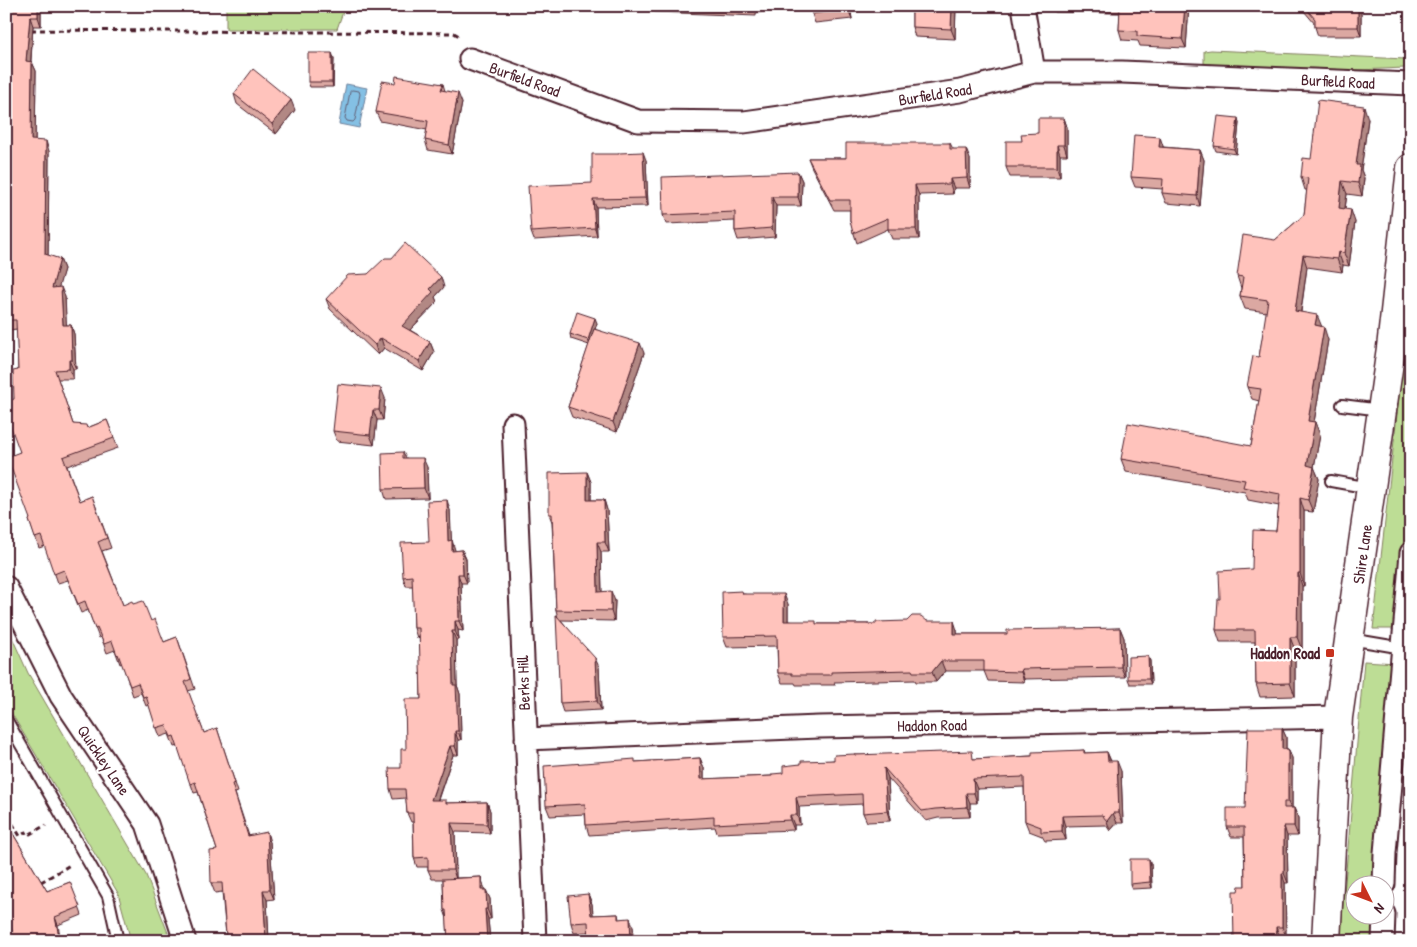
<svg xmlns="http://www.w3.org/2000/svg" width="1417" height="947" font-family="'Patrick Hand',sans-serif">
<style>
.green{fill:#bddd95;stroke:#847e60}
.water{fill:#84c0e4;stroke:#6d809a}
.lines{fill:none;stroke-linecap:round;stroke-linejoin:round}
.shore{stroke:#615f75;stroke-width:1}
.lane-casing{stroke:#4a1f2b;stroke-width:14}
.street-casing{stroke:#4a1f2b;stroke-width:25}
.secondary-casing{stroke:#4a1f2b;stroke-width:31}
.path{stroke:#4a1f2b;stroke-width:3;stroke-dasharray:5 4;stroke-linecap:butt}
.lane{stroke:#fff;stroke-width:10}
.street{stroke:#fff;stroke-width:21}
.secondary{stroke:#fff;stroke-width:28}
.wall{fill:#dba8a2;stroke:#4a1f2b}
.shaded-wall{fill:#b28884;stroke:#4a1f2b}
.building{fill:#ffc3bc;stroke:#4a1f2b}
.poi-dot{fill:#c8321e;stroke:#fff;stroke-width:2}
.labels{text-anchor:middle;stroke-width:4.5;stroke-linejoin:round;paint-order:stroke}
.street-label{font-size:16px;fill:#4a1f2b;stroke:#fff}
.poi-label{font-size:16px;font-weight:bold;fill:#4a1f2b;stroke:#fff;text-anchor:end}
</style>
<rect width="100%" height="100%" fill="#fff"/>
<filter id="ink" filterUnits="userSpaceOnUse"><feTurbulence type="fractalNoise" baseFrequency=".02" numOctaves="2"/><feDisplacementMap in="SourceGraphic" scale="10" xChannelSelector="R" yChannelSelector="G"/><feConvolveMatrix kernelMatrix="1 2 1 2 8 2 1 2 1" color-interpolation-filters="sRGB"/></filter>
<g filter="url(#ink)">
<path class="green" d="M 226,6 L 345,6 L 337,29 L 226,29 Z
M 1211,50 L 1405,59 L 1405,68 L 1358,70 L 1279,68 L 1230,69 L 1204,65 L 1204,51 Z
M 1411,289 L 1411,508 L 1395,629 L 1373,629 Z
M 6,624 L 28,673 L 146,875 L 171,941 L 131,941 L 118,893 L 6,704 Z
M 1364,661 L 1396,663 L 1376,884 L 1354,884 L 1354,914 L 1374,915 L 1373,941 L 1340,941 Z"/>
<path class="water" d="M 346,84 L 367,88 L 359,128 L 339,124 Z"/>
<g class="lines">
<path class="shore" d="M 352,90 L 359,91 L 360,94 L 355,120 L 353,122 L 347,121 L 345,118 L 350,92 Z"/>
<g class="lane-casing">
<path id="lane" d="M 1342,405 L 1381,410
M 1331,481 L 1370,488
M 1350,639 L 1403,648
M 6,719 L 108,896 L 118,941"/>
</g>
<g class="street-casing">
<path id="street" d="M 1023,6 L 1034,72
M 470,59 L 638,121 L 744,122 L 960,91 L 1034,72 L 1122,72 L 1411,84
M 513,424 L 535,941
M 6,587 L 61,696 L 147,824 L 185,941
M 526,739 L 819,727 L 1338,717
M 1384,884 L 1385,853 L 1411,553
M 1383,941 L 1384,914"/>
</g>
<g class="secondary-casing">
<path id="secondary" d="M 1326,941 L 1338,717 L 1391,348 L 1411,168"/>
</g>
<path class="path" d="M 31,30 L 454,33 L 461,37
M 6,824 L 11,821 L 20,836 L 28,831 L 30,834 L 46,825
M 41,882 L 70,865
M 84,941 L 93,939"/>
<use href="#lane" class="lane"/>
<use href="#street" class="street"/>
<use href="#secondary" class="secondary"/>
</g>
<path class="wall" d="M 6,6 L 41,6 L 41,26 L 33,26 L 31,61 L 32,62 L 36,71 L 35,140 L 49,151 L 48,256 L 60,259 L 64,269 L 58,287 L 65,297 L 66,325 L 71,325 L 74,334 L 76,369 L 73,369 L 73,379 L 58,379 L 73,424 L 87,428 L 107,420 L 118,448 L 67,466 L 80,501 L 92,496 L 111,548 L 102,551 L 123,605 L 133,604 L 151,621 L 164,642 L 177,637 L 195,689 L 188,691 L 204,733 L 217,728 L 238,792 L 235,793 L 249,836 L 270,842 L 274,899 L 267,900 L 269,941 L 225,941 L 226,935 L 222,892 L 215,893 L 211,883 L 217,850 L 198,792 L 194,793 L 178,746 L 174,747 L 169,734 L 160,737 L 149,705 L 146,706 L 141,693 L 133,696 L 122,663 L 120,664 L 115,650 L 107,653 L 101,637 L 99,638 L 88,610 L 81,613 L 68,580 L 58,583 L 45,546 L 39,548 L 29,520 L 30,519 L 20,452 L 14,399 L 18,370 L 17,329 L 9,330 L 6,322 Z
M 653,6 L 850,6 L 852,19 L 815,23 L 812,14 L 811,8 L 756,13 L 756,16 L 655,12 Z
M 912,6 L 956,6 L 955,39 L 915,37 L 912,27 Z
M 1052,6 L 1189,6 L 1186,48 L 1140,46 L 1138,41 L 1122,40 L 1119,30 L 1120,13 L 1054,12 Z
M 1302,6 L 1361,6 L 1361,36 L 1318,36 L 1315,27 L 1315,24 L 1304,11 Z
M 334,58 L 333,87 L 310,87 L 308,82 Z
M 395,83 L 443,84 L 445,91 L 462,103 L 452,154 L 428,150 L 425,140 L 427,130 L 380,121 L 376,112 Z
M 234,94 L 295,110 L 276,134 L 237,104 Z
M 1064,118 L 1067,127 L 1067,155 L 1060,155 L 1060,177 L 1010,177 L 1006,167 L 1022,141 L 1038,133 Z
M 1368,119 L 1361,170 L 1364,178 L 1362,196 L 1347,194 L 1345,209 L 1355,222 L 1349,266 L 1343,265 L 1342,272 L 1307,267 L 1301,312 L 1321,327 L 1328,340 L 1314,422 L 1320,435 L 1314,467 L 1319,479 L 1313,512 L 1304,511 L 1304,586 L 1302,586 L 1302,650 L 1295,650 L 1295,696 L 1260,697 L 1256,684 L 1255,642 L 1220,642 L 1216,630 L 1220,599 L 1252,569 L 1276,531 L 1279,506 L 1248,500 L 1245,492 L 1126,472 L 1121,459 L 1251,446 L 1259,401 L 1252,399 L 1247,387 L 1259,357 L 1267,312 L 1245,309 L 1240,296 L 1241,288 L 1237,276 L 1275,240 L 1304,215 L 1307,190 L 1305,190 L 1301,177 L 1311,159 Z
M 1239,123 L 1236,154 L 1216,151 L 1214,146 Z
M 950,143 L 953,149 L 970,159 L 970,188 L 954,188 L 953,194 L 919,195 L 919,239 L 892,239 L 888,229 L 857,243 L 850,221 L 850,210 L 834,210 L 812,168 L 808,158 L 846,158 Z
M 1163,146 L 1163,147 L 1200,150 L 1204,160 L 1200,206 L 1166,203 L 1162,193 L 1163,189 L 1135,187 L 1131,177 Z
M 646,160 L 648,206 L 596,207 L 597,236 L 534,240 L 531,232 L 592,183 Z
M 798,172 L 802,181 L 801,206 L 776,206 L 775,237 L 738,240 L 735,231 L 735,221 L 666,224 L 663,215 Z
M 368,274 L 444,287 L 435,297 L 437,302 L 410,330 L 430,342 L 434,352 L 423,371 L 384,348 L 378,355 L 330,309 L 326,299 Z
M 597,323 L 595,329 L 644,353 L 617,432 L 572,417 L 568,407 L 589,345 L 571,339 L 570,334 Z
M 385,398 L 383,420 L 377,420 L 374,445 L 337,441 L 333,431 Z
M 403,452 L 406,458 L 427,467 L 428,498 L 386,499 L 383,489 Z
M 587,472 L 591,482 L 591,500 L 604,500 L 607,510 L 609,552 L 601,552 L 602,592 L 615,601 L 614,621 L 561,620 L 599,667 L 601,710 L 563,712 L 560,703 L 558,618 L 556,610 L 552,522 L 549,514 Z
M 450,510 L 451,540 L 455,551 L 462,550 L 466,559 L 467,583 L 461,583 L 463,631 L 458,630 L 459,640 L 456,640 L 457,685 L 460,694 L 461,740 L 458,740 L 458,755 L 453,755 L 438,800 L 447,803 L 487,802 L 490,811 L 490,833 L 455,832 L 456,878 L 481,877 L 484,887 L 484,890 L 486,890 L 490,899 L 491,919 L 488,919 L 490,941 L 448,941 L 447,918 L 444,910 L 443,879 L 432,879 L 428,870 L 428,867 L 417,867 L 414,858 L 413,822 L 411,822 L 407,813 L 406,798 L 393,799 L 390,789 L 401,768 L 421,699 L 420,637 L 417,638 L 414,628 L 413,586 L 406,586 L 403,577 L 429,542 Z
M 744,594 L 788,604 L 788,621 L 817,624 L 876,624 L 927,621 L 957,630 L 957,634 L 1007,634 L 1120,628 L 1124,638 L 1125,677 L 1024,679 L 1024,682 L 988,681 L 984,671 L 945,671 L 936,682 L 916,682 L 915,680 L 834,682 L 835,685 L 796,685 L 795,683 L 782,683 L 778,673 L 777,646 L 727,647 L 723,637 Z
M 1148,656 L 1150,661 L 1151,684 L 1130,684 L 1128,679 Z
M 1282,728 L 1286,737 L 1286,749 L 1288,749 L 1292,758 L 1292,808 L 1294,808 L 1298,818 L 1298,836 L 1287,836 L 1288,883 L 1285,883 L 1286,936 L 1280,937 L 1280,941 L 1234,941 L 1238,891 L 1245,886 L 1244,837 L 1231,837 L 1227,827 L 1245,808 Z
M 1084,750 L 1085,753 L 1107,752 L 1111,761 L 1121,771 L 1123,823 L 1117,823 L 1110,831 L 1106,825 L 1065,826 L 1066,840 L 1045,841 L 1042,836 L 1029,831 L 1025,821 L 1024,787 L 977,789 L 977,803 L 970,803 L 970,817 L 938,818 L 926,821 L 888,778 L 890,821 L 867,822 L 863,813 L 863,804 L 799,807 L 800,825 L 794,825 L 794,830 L 717,833 L 715,827 L 589,835 L 586,825 L 585,814 L 550,816 L 546,806 L 636,762 L 700,758 L 704,768 L 704,779 L 772,776 L 783,773 L 801,764 L 834,760 L 856,755 L 975,759 L 1032,756 Z
M 6,822 L 47,891 L 70,882 L 82,915 L 58,925 L 8,909 L 6,906 Z
M 1151,864 L 1152,888 L 1132,889 L 1130,884 Z
M 588,894 L 592,904 L 593,915 L 618,914 L 619,919 L 633,927 L 634,941 L 589,941 L 589,932 L 574,933 L 571,923 Z"/>
<path class="shaded-wall" d="M 38,6 L 41,6 L 41,26 L 38,17 Z
M 848,6 L 850,6 L 852,19 L 848,9 Z
M 952,6 L 956,6 L 955,39 L 951,29 Z
M 1185,6 L 1189,6 L 1186,48 L 1182,39 Z
M 1358,6 L 1361,6 L 1361,36 L 1358,27 Z
M 30,17 L 33,26 L 30,71 L 26,61 Z
M 332,53 L 334,58 L 333,87 L 332,82 Z
M 32,62 L 36,71 L 35,149 L 31,140 Z
M 458,93 L 462,103 L 452,154 L 449,145 Z
M 291,100 L 295,110 L 276,134 L 272,124 Z
M 1364,106 L 1368,119 L 1361,170 L 1364,178 L 1362,196 L 1358,183 L 1356,165 Z
M 1064,118 L 1067,127 L 1067,155 L 1064,145 Z
M 1238,118 L 1239,123 L 1236,154 L 1234,149 Z
M 1160,137 L 1163,146 L 1162,157 L 1159,147 Z
M 46,141 L 49,151 L 48,264 L 45,254 Z
M 1057,145 L 1060,155 L 1060,177 L 1057,167 Z
M 966,149 L 970,159 L 970,188 L 967,178 Z
M 1200,150 L 1204,160 L 1200,206 L 1197,196 Z
M 643,152 L 646,160 L 648,206 L 645,198 Z
M 798,172 L 802,181 L 801,206 L 798,197 Z
M 950,179 L 954,188 L 953,194 L 950,184 Z
M 1342,181 L 1347,194 L 1343,221 L 1339,208 Z
M 915,185 L 919,195 L 919,239 L 916,229 Z
M 772,197 L 776,206 L 775,237 L 772,228 Z
M 593,199 L 596,207 L 597,236 L 595,228 Z
M 1351,210 L 1355,222 L 1349,266 L 1344,253 Z
M 1338,252 L 1343,265 L 1342,272 L 1337,259 Z
M 1303,255 L 1307,267 L 1299,324 L 1295,311 Z
M 60,259 L 64,269 L 56,297 L 52,288 Z
M 441,277 L 444,287 L 435,297 L 437,302 L 405,335 L 402,326 L 430,289 Z
M 61,287 L 65,297 L 67,335 L 63,325 Z
M 1317,315 L 1322,327 L 1315,325 Z
M 595,318 L 597,323 L 590,345 L 588,340 Z
M 71,325 L 74,334 L 76,369 L 72,360 Z
M 1324,327 L 1328,340 L 1312,434 L 1308,421 Z
M 381,338 L 384,348 L 378,355 L 375,345 Z
M 430,342 L 434,352 L 423,371 L 419,361 Z
M 640,343 L 644,353 L 617,432 L 613,422 Z
M 69,360 L 73,369 L 73,379 L 69,369 Z
M 381,388 L 385,398 L 383,420 L 379,410 Z
M 373,410 L 377,420 L 374,445 L 370,435 Z
M 1315,422 L 1320,435 L 1312,478 L 1307,465 Z
M 423,458 L 427,467 L 428,498 L 424,488 Z
M 1314,467 L 1319,479 L 1313,512 L 1308,500 Z
M 587,472 L 591,482 L 591,510 L 587,500 Z
M 1300,498 L 1304,511 L 1304,586 L 1300,573 Z
M 447,500 L 450,510 L 452,550 L 448,541 Z
M 604,500 L 607,510 L 609,552 L 605,542 Z
M 452,540 L 455,550 L 456,560 L 452,551 Z
M 597,542 L 601,552 L 602,601 L 598,592 Z
M 462,550 L 466,559 L 467,583 L 463,574 Z
M 1298,573 L 1302,586 L 1302,650 L 1297,637 Z
M 458,574 L 461,583 L 463,631 L 459,621 Z
M 611,591 L 615,601 L 614,621 L 611,611 Z
M 784,594 L 788,604 L 788,631 L 784,621 Z
M 455,621 L 458,630 L 459,640 L 455,631 Z
M 954,621 L 957,630 L 958,644 L 954,634 Z
M 1120,628 L 1124,638 L 1125,677 L 1121,667 Z
M 452,631 L 456,640 L 457,685 L 460,694 L 461,740 L 458,731 L 453,685 Z
M 1290,637 L 1295,650 L 1295,696 L 1290,683 Z
M 1148,656 L 1150,661 L 1151,684 L 1149,679 Z
M 595,658 L 599,667 L 601,710 L 597,701 Z
M 941,661 L 945,671 L 936,682 L 932,672 Z
M 1021,669 L 1024,679 L 1024,682 L 1021,672 Z
M 1282,728 L 1286,737 L 1286,758 L 1282,749 Z
M 455,731 L 458,740 L 458,755 L 455,746 Z
M 450,746 L 453,755 L 434,810 L 431,800 Z
M 1288,749 L 1292,758 L 1292,812 L 1288,802 Z
M 1107,752 L 1111,762 L 1108,761 Z
M 700,758 L 704,768 L 704,789 L 701,779 Z
M 1117,761 L 1121,771 L 1123,823 L 1119,813 Z
M 884,768 L 888,778 L 890,821 L 887,811 Z
M 973,779 L 977,789 L 977,803 L 974,793 Z
M 966,793 L 970,803 L 970,817 L 967,807 Z
M 796,797 L 799,807 L 800,825 L 797,815 Z
M 487,802 L 490,811 L 490,833 L 487,824 Z
M 1294,808 L 1298,818 L 1298,836 L 1294,826 Z
M 1113,813 L 1117,823 L 1110,831 L 1107,821 Z
M 790,815 L 794,825 L 794,830 L 790,820 Z
M 1062,816 L 1065,826 L 1066,840 L 1062,831 Z
M 451,823 L 455,832 L 456,879 L 453,870 Z
M 1284,826 L 1287,836 L 1288,883 L 1284,873 Z
M 267,832 L 270,842 L 274,899 L 270,890 Z
M 1149,859 L 1151,864 L 1152,888 L 1150,882 Z
M 1282,873 L 1285,883 L 1286,936 L 1282,927 Z
M 481,877 L 484,887 L 485,900 L 481,890 Z
M 263,890 L 267,900 L 269,941 L 266,941 Z
M 486,890 L 490,899 L 491,919 L 487,909 Z
M 588,894 L 592,904 L 594,924 L 591,915 Z
M 485,909 L 488,919 L 490,941 L 487,941 Z
M 55,917 L 58,925 L 61,941 L 60,941 Z
M 630,918 L 633,927 L 634,941 L 631,941 Z
M 1276,927 L 1280,937 L 1280,941 L 1276,941 Z"/>
<path class="building" d="M 6,6 L 38,6 L 38,17 L 30,17 L 26,61 L 32,62 L 31,140 L 46,141 L 45,254 L 60,259 L 52,288 L 61,287 L 63,325 L 71,325 L 72,360 L 69,360 L 69,369 L 55,370 L 73,424 L 86,425 L 87,428 L 107,420 L 114,438 L 63,457 L 80,501 L 92,496 L 107,538 L 98,542 L 123,605 L 132,601 L 133,604 L 143,601 L 151,621 L 155,619 L 164,642 L 177,637 L 191,679 L 185,682 L 204,733 L 217,728 L 235,783 L 232,784 L 248,836 L 267,832 L 270,890 L 263,890 L 266,941 L 225,941 L 224,935 L 226,935 L 222,883 L 211,883 L 210,851 L 217,850 L 195,782 L 190,784 L 174,736 L 171,737 L 166,725 L 156,728 L 146,696 L 143,697 L 138,683 L 130,686 L 118,654 L 117,655 L 112,641 L 104,644 L 97,628 L 95,629 L 85,601 L 78,604 L 64,570 L 54,574 L 41,536 L 35,538 L 29,520 L 30,519 L 7,457 L 20,452 L 6,414 L 6,402 L 14,399 L 13,371 L 18,370 L 16,320 L 6,320 Z
M 811,6 L 848,6 L 848,9 L 812,14 Z
M 912,6 L 952,6 L 951,29 L 912,27 Z
M 1120,6 L 1185,6 L 1182,39 L 1137,36 L 1137,31 L 1119,30 Z
M 1304,6 L 1358,6 L 1358,27 L 1315,27 L 1315,19 Z
M 308,53 L 332,53 L 332,82 L 308,82 Z
M 253,69 L 291,100 L 272,124 L 234,94 Z
M 396,76 L 443,84 L 441,90 L 458,93 L 449,145 L 425,140 L 428,121 L 376,112 L 382,81 L 395,83 Z
M 1318,100 L 1364,106 L 1356,165 L 1360,165 L 1358,183 L 1342,181 L 1339,208 L 1351,210 L 1344,253 L 1338,252 L 1337,259 L 1303,255 L 1295,311 L 1317,315 L 1315,325 L 1324,327 L 1308,421 L 1315,422 L 1307,465 L 1314,467 L 1308,500 L 1300,498 L 1300,573 L 1298,573 L 1297,637 L 1290,637 L 1290,683 L 1256,684 L 1255,630 L 1216,630 L 1218,599 L 1220,599 L 1219,571 L 1252,569 L 1253,530 L 1276,531 L 1280,494 L 1243,487 L 1245,480 L 1121,459 L 1128,423 L 1251,446 L 1261,389 L 1247,387 L 1253,356 L 1259,357 L 1268,300 L 1240,296 L 1243,277 L 1237,276 L 1243,235 L 1275,240 L 1304,215 L 1308,178 L 1301,177 L 1303,158 L 1311,159 Z
M 1218,116 L 1238,118 L 1234,149 L 1214,146 Z
M 1038,118 L 1064,118 L 1064,145 L 1057,145 L 1057,167 L 1006,167 L 1006,141 L 1022,141 L 1021,134 L 1038,133 Z
M 1134,135 L 1160,137 L 1159,147 L 1200,150 L 1197,196 L 1162,193 L 1163,179 L 1131,177 Z
M 846,143 L 950,143 L 950,149 L 966,149 L 967,178 L 950,179 L 950,184 L 915,185 L 916,229 L 888,229 L 888,218 L 853,233 L 850,221 L 850,200 L 830,200 L 808,158 L 846,158 Z
M 643,152 L 645,198 L 593,199 L 595,228 L 531,232 L 528,186 L 592,183 L 592,154 L 619,154 L 619,153 Z
M 798,172 L 798,197 L 772,197 L 772,228 L 735,231 L 735,212 L 663,215 L 662,177 Z
M 405,243 L 441,277 L 430,289 L 433,292 L 402,326 L 430,342 L 419,361 L 381,338 L 375,345 L 326,299 L 348,275 L 368,274 L 385,258 L 392,258 Z
M 577,312 L 595,318 L 588,340 L 570,334 Z
M 594,329 L 640,343 L 613,422 L 568,407 Z
M 338,384 L 381,388 L 379,410 L 373,410 L 370,435 L 333,431 Z
M 403,452 L 403,458 L 423,458 L 424,488 L 383,489 L 382,453 Z
M 587,472 L 587,500 L 604,500 L 605,542 L 597,542 L 598,592 L 611,591 L 611,611 L 556,610 L 552,514 L 549,514 L 549,473 Z
M 447,500 L 448,541 L 452,540 L 452,551 L 462,550 L 463,574 L 458,574 L 459,621 L 455,621 L 455,631 L 452,631 L 453,685 L 456,685 L 458,731 L 455,731 L 455,746 L 450,746 L 431,800 L 446,800 L 446,803 L 487,802 L 487,824 L 451,823 L 453,870 L 428,870 L 428,857 L 414,858 L 413,813 L 407,813 L 405,789 L 390,789 L 389,768 L 401,768 L 401,749 L 406,749 L 405,699 L 421,699 L 419,628 L 414,628 L 412,576 L 403,577 L 401,543 L 429,542 L 427,501 Z
M 742,591 L 743,594 L 784,594 L 784,621 L 816,621 L 816,624 L 876,624 L 876,622 L 907,621 L 912,616 L 921,616 L 927,621 L 954,621 L 954,634 L 1007,634 L 1007,630 L 1120,628 L 1121,667 L 1021,669 L 1021,672 L 984,671 L 984,661 L 941,661 L 932,672 L 913,672 L 912,670 L 831,672 L 831,675 L 792,675 L 792,673 L 778,673 L 777,636 L 723,637 L 722,592 Z
M 556,615 L 595,658 L 597,701 L 560,703 Z
M 1148,656 L 1149,679 L 1128,679 L 1128,657 Z
M 1248,728 L 1282,728 L 1282,749 L 1288,749 L 1288,802 L 1284,802 L 1284,808 L 1294,808 L 1294,826 L 1284,826 L 1284,873 L 1282,873 L 1282,927 L 1276,927 L 1276,941 L 1234,941 L 1233,891 L 1238,891 L 1239,886 L 1245,886 L 1244,827 L 1227,827 L 1227,808 L 1245,808 Z
M 1084,750 L 1084,753 L 1107,752 L 1108,761 L 1117,761 L 1119,813 L 1113,813 L 1107,821 L 1102,815 L 1062,816 L 1062,831 L 1041,832 L 1041,827 L 1025,821 L 1024,777 L 973,779 L 974,793 L 966,793 L 967,807 L 935,809 L 922,811 L 884,768 L 887,811 L 863,813 L 862,794 L 796,797 L 797,815 L 790,815 L 790,820 L 714,824 L 714,817 L 586,825 L 585,804 L 546,806 L 544,766 L 610,761 L 635,759 L 635,762 L 700,758 L 701,779 L 772,776 L 772,774 L 783,773 L 783,766 L 801,764 L 801,761 L 834,760 L 834,755 L 855,754 L 855,755 L 972,751 L 973,759 L 1032,756 L 1032,752 Z
M 6,822 L 47,891 L 70,882 L 80,907 L 55,917 L 60,941 L 14,941 L 6,903 Z
M 1130,859 L 1149,859 L 1150,882 L 1130,884 Z
M 481,877 L 481,890 L 486,890 L 487,909 L 485,909 L 487,941 L 448,941 L 446,910 L 444,910 L 443,879 Z
M 588,894 L 591,915 L 618,914 L 618,919 L 630,918 L 631,941 L 589,941 L 588,922 L 571,923 L 568,896 Z"/>
</g>
<rect class="poi-dot" x="1325" y="648" width="10" height="10" rx="2.5"/>
<g class="labels">
<g class="street-label">
<text transform="translate(525 79) rotate(20)" y="6">Burfield Road</text>
<text transform="translate(1338 81) rotate(3)" y="6">Burfield Road</text>
<text transform="translate(935 94) rotate(-9)" y="6">Burfield Road</text>
<text transform="translate(1362 554) rotate(-82)" y="6">Shire Lane</text>
<text transform="translate(523 683) rotate(-92)" y="6">Berks Hill</text>
<text transform="translate(932 725) rotate(-1)" y="6">Haddon Road</text>
<text transform="translate(104 760) rotate(56)" y="6">Quickley Lane</text>
</g>
<g class="poi-label">
<text x="1320" y="659">Haddon Road</text>
</g>
</g>
<rect width="1417" height="947" fill="none" stroke="#fff" stroke-width="25"/>
<rect x="12" y="12" width="1392" height="922" fill="none" stroke="#4a1f2b" stroke-width="2" filter="url(#ink)"/>
<g transform="translate(1370 900) rotate(132)"><circle r="24" fill="#ffffff" stroke="#b7a5aa"/>
<path d="M0-4L9 19L0 12L-9 19Z" fill="#c8321e"/>
<text y="-8" font-size="14" font-weight="bold" text-anchor="middle" fill="#4a1f2b">N</text>
</g>
</svg>
